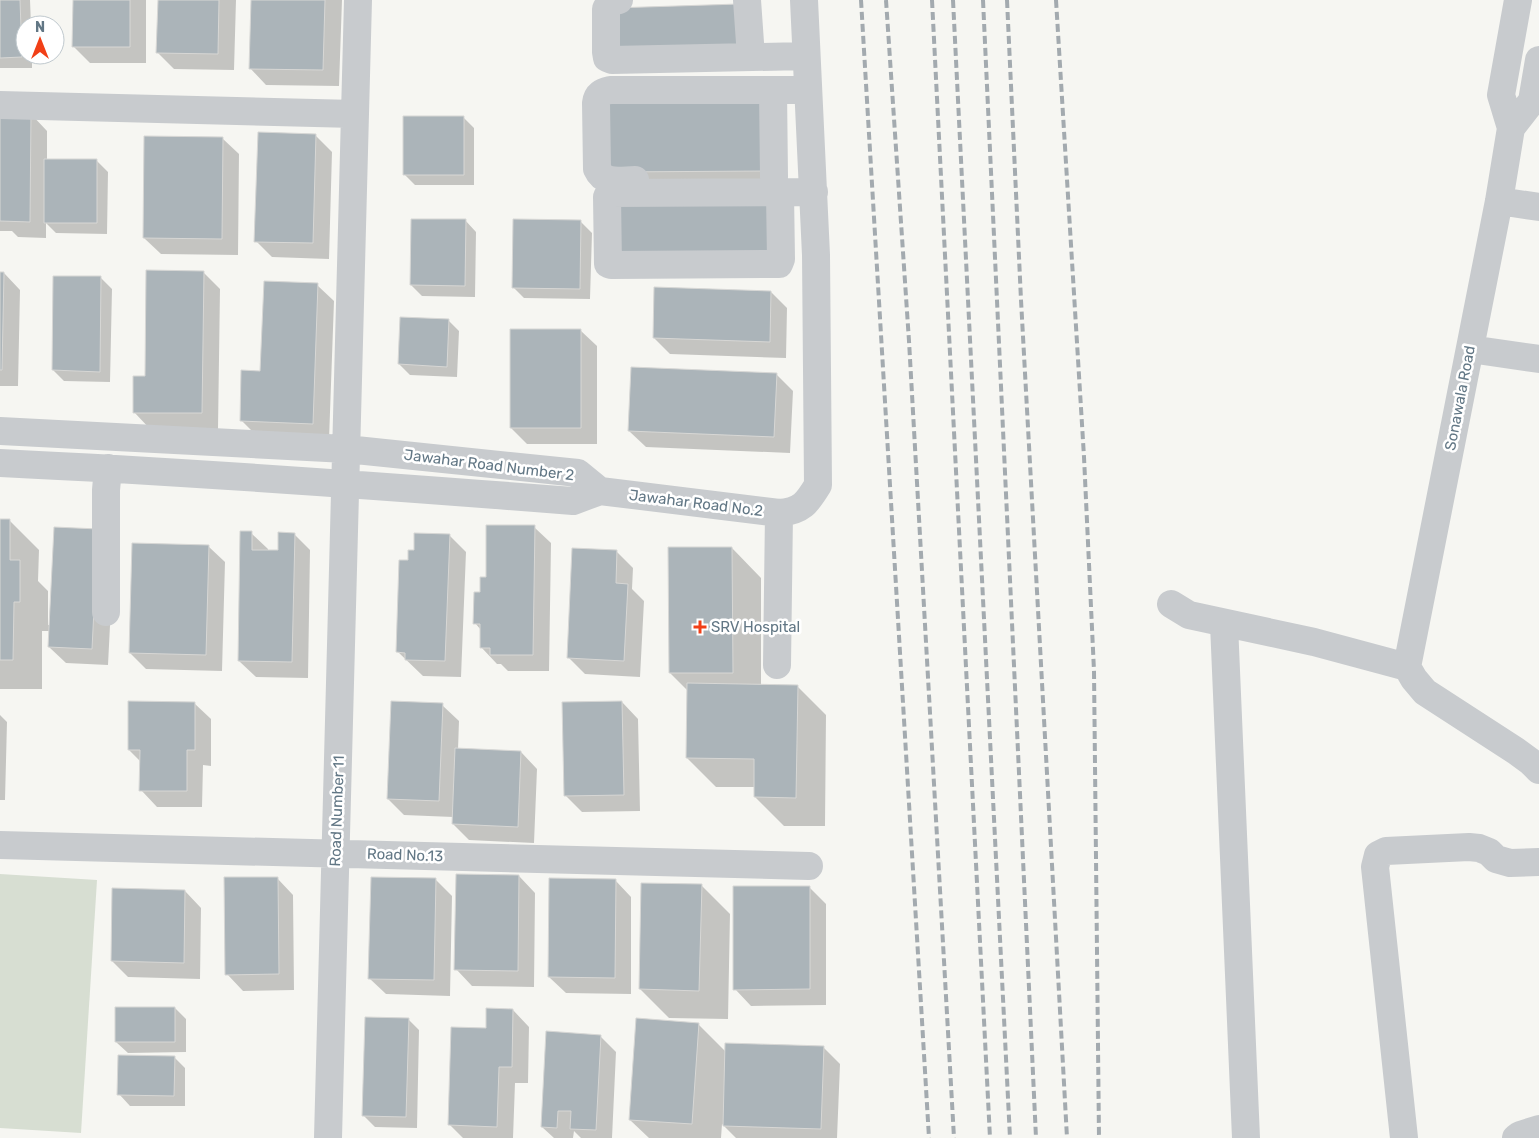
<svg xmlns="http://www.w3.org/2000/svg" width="1539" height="1138" font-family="Rubik,sans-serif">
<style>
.green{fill:#d7ded2}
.shadow{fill:#0003}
.building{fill:#abb4b9;stroke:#d7d7d5}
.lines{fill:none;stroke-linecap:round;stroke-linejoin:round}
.minor{stroke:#c8cbce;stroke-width:28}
.rail{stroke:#a3aaaf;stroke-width:4;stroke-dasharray:8 4;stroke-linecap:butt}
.poi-dot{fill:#f13f17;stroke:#fff;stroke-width:2}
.labels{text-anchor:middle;stroke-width:5;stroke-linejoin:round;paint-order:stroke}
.street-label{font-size:15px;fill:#627785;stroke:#fff}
.poi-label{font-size:15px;fill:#627785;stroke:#fff;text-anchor:start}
</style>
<rect width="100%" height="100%" fill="#f6f6f2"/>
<path class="green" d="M 0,874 L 97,880 L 81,1133 L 0,1128 Z"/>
<path class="shadow" d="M 0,0 L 30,0 L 31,25 L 25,25 L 25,55 L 32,55 L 32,68 L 0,68 Z
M 74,0 L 146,0 L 146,63 L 90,63 L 74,47 Z
M 159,0 L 236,0 L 234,70 L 174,69 L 157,52 Z
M 252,0 L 342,0 L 339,86 L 266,85 L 250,68 Z
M 765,97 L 783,187 L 625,188 L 609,172 Z
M 0,114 L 31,114 L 47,131 L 47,160 L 97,161 L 108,172 L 107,234 L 56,233 L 46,223 L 46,238 L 18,237 L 12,231 L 0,231 Z
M 463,117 L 474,128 L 474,185 L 415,185 L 404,174 Z
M 316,136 L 332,152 L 329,259 L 272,257 L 256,241 Z
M 222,138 L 239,154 L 238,255 L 161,254 L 144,238 Z
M 465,220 L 476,232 L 475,297 L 422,296 L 411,285 Z
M 581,222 L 592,233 L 590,299 L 524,298 L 513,287 Z
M 203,272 L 220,289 L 218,429 L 150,429 L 134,412 Z
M 0,273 L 4,273 L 20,290 L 18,386 L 0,386 Z
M 101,278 L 112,289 L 110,382 L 64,381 L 53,370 Z
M 317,285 L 334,301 L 329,440 L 257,436 L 241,420 L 262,372 Z
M 771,292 L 787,308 L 786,358 L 670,354 L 654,338 Z
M 448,320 L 459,331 L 457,377 L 410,375 L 399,364 Z
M 580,330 L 597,346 L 597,444 L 527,444 L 511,428 Z
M 776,374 L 793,391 L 790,453 L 646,447 L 629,431 Z
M 0,521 L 10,521 L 39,550 L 38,581 L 48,591 L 48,625 L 50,625 L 114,547 L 108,665 L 66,663 L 49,647 L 50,631 L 42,631 L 42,689 L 0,689 Z
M 534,527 L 551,543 L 549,671 L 508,671 L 501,664 L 497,664 L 481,647 L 481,630 L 475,623 L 487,578 Z
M 251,533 L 268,549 L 268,551 L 279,551 L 294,534 L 310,550 L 308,678 L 256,677 L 239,661 Z
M 449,535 L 466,552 L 461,677 L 423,676 L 398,652 L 410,561 Z
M 208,546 L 225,562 L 222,671 L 146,669 L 130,653 Z
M 732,548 L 761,578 L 761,686 L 797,686 L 826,715 L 825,826 L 784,826 L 755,797 L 755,787 L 716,787 L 687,758 L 688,691 L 670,673 Z
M 617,552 L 633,568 L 632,589 L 644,601 L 640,677 L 585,674 L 568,657 Z
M 622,702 L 638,719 L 640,811 L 582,812 L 565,795 Z
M 194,703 L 211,719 L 211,766 L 203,765 L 202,807 L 157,807 L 141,790 L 141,762 L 129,750 Z
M 442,705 L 459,721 L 458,750 L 521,752 L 537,769 L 534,843 L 469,840 L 453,824 L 453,817 L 404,815 L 388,799 Z
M 0,715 L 7,722 L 5,800 L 0,800 Z
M 519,876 L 535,893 L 534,987 L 472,986 L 456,969 Z
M 277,878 L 293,895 L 294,990 L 243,991 L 227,974 Z
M 436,880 L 452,896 L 450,996 L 386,994 L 369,978 Z
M 615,880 L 631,897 L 631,994 L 566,993 L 549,977 Z
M 701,885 L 730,914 L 728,1019 L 669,1018 L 640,989 Z
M 809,887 L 826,904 L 826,1005 L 751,1006 L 735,989 Z
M 185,891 L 201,908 L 200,979 L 128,977 L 112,961 Z
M 175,1008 L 186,1019 L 186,1052 L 128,1053 L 116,1042 Z
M 513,1010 L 529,1027 L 528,1083 L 515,1083 L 513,1138 L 463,1138 L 449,1124 L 487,1029 Z
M 408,1019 L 419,1030 L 417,1128 L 375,1127 L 364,1116 Z
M 698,1024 L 726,1052 L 823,1047 L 840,1064 L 837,1138 L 736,1138 L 722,1124 L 721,1138 L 649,1138 L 630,1120 Z
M 600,1036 L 616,1052 L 612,1138 L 581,1138 L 574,1131 L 573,1138 L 554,1138 L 542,1127 Z
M 174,1057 L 185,1068 L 185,1106 L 130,1106 L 119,1094 Z"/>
<path class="building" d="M 0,0 L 20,0 L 22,57 L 0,58 Z
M 73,0 L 130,0 L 130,47 L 72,47 Z
M 158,0 L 219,0 L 218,54 L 156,53 Z
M 251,0 L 325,0 L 323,70 L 249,69 Z
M 739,4 L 742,50 L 615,51 L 613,8 Z
M 765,96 L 768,171 L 607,172 L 605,97 Z
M 0,113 L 31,113 L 30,222 L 0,221 Z
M 403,116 L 464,116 L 464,175 L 403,175 Z
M 258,132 L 316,134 L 313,243 L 254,242 Z
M 144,136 L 223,137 L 222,239 L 143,238 Z
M 44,159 L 97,159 L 97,223 L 44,223 Z
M 774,197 L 775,259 L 616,259 L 616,198 Z
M 411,219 L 466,219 L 465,286 L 410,285 Z
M 513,219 L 581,220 L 580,289 L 512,288 Z
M 146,270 L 204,271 L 202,413 L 133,413 L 133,376 L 145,376 Z
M 0,272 L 4,272 L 2,370 L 0,370 Z
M 53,276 L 101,276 L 100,372 L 52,370 Z
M 264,281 L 318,283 L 313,424 L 240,421 L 241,370 L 260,371 Z
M 654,287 L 771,291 L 770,342 L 653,338 Z
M 400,317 L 449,319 L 447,367 L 398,364 Z
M 510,329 L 581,329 L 581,428 L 510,428 Z
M 631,367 L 777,373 L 774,437 L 628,431 Z
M 0,519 L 10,519 L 10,560 L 20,560 L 20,602 L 14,602 L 13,660 L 0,660 Z
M 486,525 L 535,525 L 533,655 L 490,655 L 490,648 L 480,648 L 480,624 L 473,624 L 474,592 L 480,592 L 480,577 L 486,577 Z
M 54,527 L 98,529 L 92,649 L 48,647 Z
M 240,531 L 252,531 L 252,550 L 278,550 L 278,532 L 295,533 L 292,662 L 238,661 Z
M 414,533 L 450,534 L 445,661 L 405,660 L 405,653 L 396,652 L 399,560 L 408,560 L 408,550 L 414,550 Z
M 132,543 L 209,545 L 206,655 L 129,653 Z
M 668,547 L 732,547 L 733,673 L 669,673 Z
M 572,548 L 617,550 L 616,583 L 628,584 L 624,661 L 567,658 Z
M 687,683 L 798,685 L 796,798 L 754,797 L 754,759 L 686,758 Z
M 128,701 L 195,702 L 195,750 L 187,750 L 187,791 L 139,791 L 140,750 L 128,750 Z
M 391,701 L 443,703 L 439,801 L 387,799 Z
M 622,701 L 624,795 L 564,796 L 562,702 Z
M 455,748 L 521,751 L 518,827 L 452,824 Z
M 456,874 L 519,875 L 518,971 L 454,970 Z
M 224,877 L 278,877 L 279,974 L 225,975 Z
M 371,877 L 436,878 L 434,980 L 368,979 Z
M 549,878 L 616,879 L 615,978 L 548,977 Z
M 641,883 L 702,884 L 699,991 L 639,989 Z
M 733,886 L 810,886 L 810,989 L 733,990 Z
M 112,888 L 185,890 L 184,963 L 111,961 Z
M 115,1007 L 175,1007 L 175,1042 L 115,1042 Z
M 486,1008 L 513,1009 L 512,1067 L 499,1067 L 497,1127 L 448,1125 L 451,1027 L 486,1028 Z
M 365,1017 L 409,1018 L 406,1117 L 362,1116 Z
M 636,1018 L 699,1023 L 692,1124 L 629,1120 Z
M 546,1031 L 601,1035 L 596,1130 L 570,1129 L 571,1111 L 558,1111 L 557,1128 L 541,1127 Z
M 725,1043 L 824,1046 L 821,1129 L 723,1126 Z
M 118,1055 L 175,1056 L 174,1096 L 117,1095 Z"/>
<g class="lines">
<path class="minor" d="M 619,0 L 610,2 L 606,9 L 606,52 L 607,58 L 612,60 L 806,56
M 747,0 L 751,57
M 773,90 L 774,177
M 0,105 L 355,114
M 1511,128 L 1532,101 L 1539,60
M 635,180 C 621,180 604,185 597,169 L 596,103 C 597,94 602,92 610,90 L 807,90
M 780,193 L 781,259 L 779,264 L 611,265 L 608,264 L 607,197 L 609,193 L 814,192
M 1499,201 L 1539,207
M 1470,349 L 1539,359
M 0,431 L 346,449 L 578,473 L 600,491
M 0,463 C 191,472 382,486 573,501 L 600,491 L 779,513 C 802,511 807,503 818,485 L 816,255 L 804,0
M 1171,604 L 1189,615 L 1314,642 L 1407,667 L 1414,679 L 1425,692 L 1516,751 L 1531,762 L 1539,770
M 106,612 L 106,490 L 108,468
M 1224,624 L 1246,1138
M 777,665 L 779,513
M 1407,667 L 1499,201 L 1511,128 L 1501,95 L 1518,0
M 0,845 L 809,866
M 328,1138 L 358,0
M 1404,1138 L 1375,867 L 1378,855 L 1386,851 L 1469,847 L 1479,848 L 1489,852 L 1496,859 L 1510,863 L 1539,862
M 1516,1138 L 1520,1135 L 1539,1129"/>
<path class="rail" d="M 861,0 L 929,1138
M 886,0 L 909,341 L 954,1138
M 932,0 L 990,1138
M 953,0 L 1010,1138
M 983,0 L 1036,1138
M 1007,0 L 1021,300 L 1067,1138
M 1056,0 L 1084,457 L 1094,671 L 1099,1138"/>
</g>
<path class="poi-dot" d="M697.5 619.5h5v5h5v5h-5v5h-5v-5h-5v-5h5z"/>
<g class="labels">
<g class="street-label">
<text transform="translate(1460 398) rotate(-79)" y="5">Sonawala Road</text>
<text transform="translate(489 465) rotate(7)" y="5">Jawahar Road Number 2</text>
<text transform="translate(696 503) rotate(7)" y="5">Jawahar Road No.2</text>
<text transform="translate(337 811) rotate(-88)" y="5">Road Number 11</text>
<text transform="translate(405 855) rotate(2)" y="5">Road No.13</text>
</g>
<g class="poi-label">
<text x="711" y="632">SRV Hospital</text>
</g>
</g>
<g transform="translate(40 40)"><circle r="24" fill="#ffffff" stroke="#c0c9ce"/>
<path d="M0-4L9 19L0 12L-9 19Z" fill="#f13f17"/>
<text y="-8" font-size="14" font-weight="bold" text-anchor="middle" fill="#627785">N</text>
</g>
</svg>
